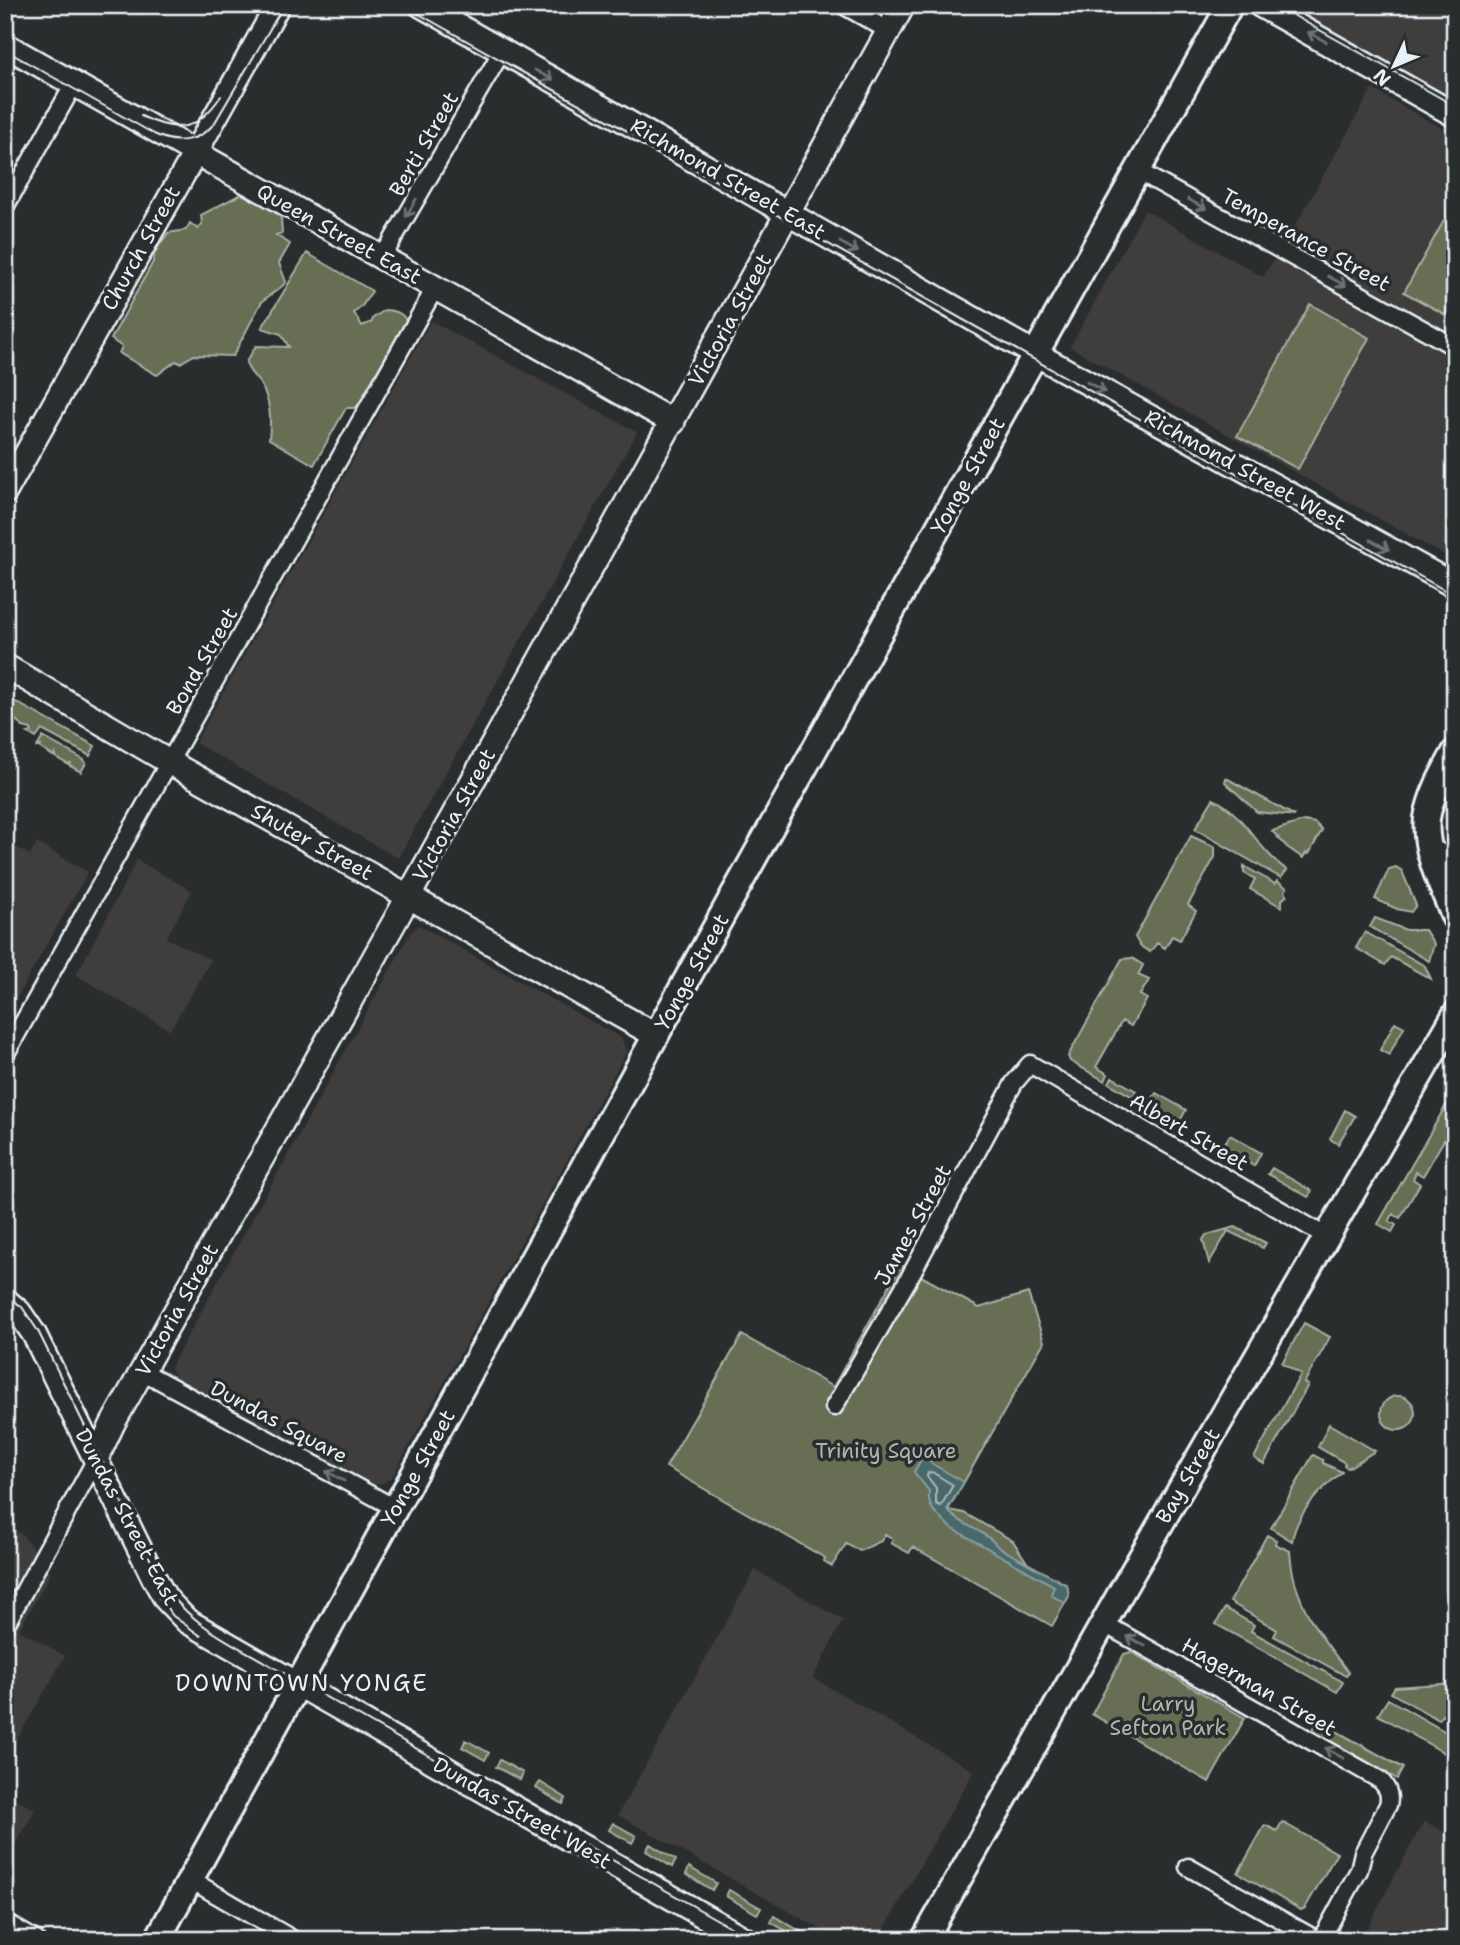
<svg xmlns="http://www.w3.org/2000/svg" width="1460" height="1945" font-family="'Shantell Sans',sans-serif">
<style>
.built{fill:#403e3c}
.green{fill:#676e53;stroke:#a8b0a6;stroke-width:2}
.water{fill:#4a686b;stroke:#899fa3;stroke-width:2}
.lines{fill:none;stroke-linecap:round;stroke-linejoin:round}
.shore{stroke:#a9bac0;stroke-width:2}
.street-casing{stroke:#e8f1f8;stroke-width:21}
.secondary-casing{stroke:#e8f1f8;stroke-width:28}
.primary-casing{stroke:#e8f1f8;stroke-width:30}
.street{stroke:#2a2d2e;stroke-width:16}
.secondary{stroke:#2a2d2e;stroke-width:23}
.primary{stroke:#2a2d2e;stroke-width:24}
.tram{stroke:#e8f1f8;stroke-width:2}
.oneway{stroke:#6c7275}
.labels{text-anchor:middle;stroke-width:7;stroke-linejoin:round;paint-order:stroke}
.street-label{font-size:21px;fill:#e8f1f8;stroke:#2a2d2e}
.park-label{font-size:21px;fill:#aeb6ae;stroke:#2a2d2e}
.neighbourhood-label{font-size:23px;letter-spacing:2px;fill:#e8f1f8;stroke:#2a2d2e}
</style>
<rect width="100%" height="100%" fill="#2a2d2e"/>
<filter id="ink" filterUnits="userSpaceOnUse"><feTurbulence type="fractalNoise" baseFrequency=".0143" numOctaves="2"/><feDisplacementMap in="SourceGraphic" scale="14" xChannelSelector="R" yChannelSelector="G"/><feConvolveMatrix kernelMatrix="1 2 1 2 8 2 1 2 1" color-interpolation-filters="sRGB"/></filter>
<g filter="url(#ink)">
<path class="built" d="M 1260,5 L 1455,5 L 1455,115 Z
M 1372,89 L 1455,136 L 1455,561 L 1070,347 L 1145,210 L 1263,277 L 1298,221 Z
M 431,321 L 637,432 L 398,858 L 195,743 Z
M 5,841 L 30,855 L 37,843 L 88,872 L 5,1018 Z
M 137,860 L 192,891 L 166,938 L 211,960 L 170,1030 L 76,975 Z
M 419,925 L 621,1038 L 627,1051 L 392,1477 L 384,1483 L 369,1485 L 177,1378 L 170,1368 L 411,932 Z
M 5,1525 L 22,1534 L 51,1573 L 19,1630 L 65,1656 L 5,1760 Z
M 755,1570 L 843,1620 L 813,1678 L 974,1771 L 878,1940 L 840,1940 L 618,1815 Z
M 5,1793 L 35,1810 L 5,1862 Z
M 1424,1821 L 1455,1838 L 1455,1940 L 1361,1940 Z"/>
<path class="green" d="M 241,194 L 262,198 L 281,218 L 282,233 L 276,235 L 290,244 L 279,263 L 286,282 C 279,291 269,294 261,303 L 233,356 L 194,355 L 180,363 L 176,361 L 157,375 L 119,353 L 122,347 L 111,339 L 153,262 L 155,252 L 168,233 L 186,230 L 190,223 L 198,229 L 202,224 L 201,215 Z
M 1455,201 L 1455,320 L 1404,292 Z
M 307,253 L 372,291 L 362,306 L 354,313 L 362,326 L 372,322 L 373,318 L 385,310 C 397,311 405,313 408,326 L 365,399 L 355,408 L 346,408 L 314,465 L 269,439 C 271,420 271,402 261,385 C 255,376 248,372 246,362 L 256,346 L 289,347 L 281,334 L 262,328 Z
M 1310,304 L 1369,338 L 1298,469 L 1237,436 Z
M 5,696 L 95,746 L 90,756 L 42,730 L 36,738 L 28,733 L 32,732 L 31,729 L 23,727 L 14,718 L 11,720 L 12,721 L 7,730 L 5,729 Z
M 43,737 L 84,760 L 86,763 L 81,772 L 70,766 L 71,763 L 69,765 L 55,757 L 55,754 L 53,756 L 40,748 L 41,746 L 37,747 Z
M 1226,778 L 1295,816 L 1257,812 L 1225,782 Z
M 1213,799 C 1245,813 1258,851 1287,870 L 1281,878 L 1195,829 Z
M 1304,821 L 1315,823 L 1322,830 L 1309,854 L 1306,853 L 1303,858 L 1287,847 L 1272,831 Z
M 1191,836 L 1215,847 L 1215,857 L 1188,905 L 1196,911 L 1180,940 L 1172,936 L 1165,948 L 1157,943 L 1150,952 L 1140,946 L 1135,937 Z
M 1244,866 L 1275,884 L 1277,881 L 1287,888 L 1285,891 L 1287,895 L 1282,900 L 1282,907 L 1250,889 L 1255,879 L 1244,873 Z
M 1396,867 L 1402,871 L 1416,905 L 1411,912 L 1397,909 L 1375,899 L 1389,869 Z
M 1375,918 L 1406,930 L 1425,930 L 1434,944 L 1429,961 L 1370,927 Z
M 1365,932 L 1425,966 L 1431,979 L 1391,957 L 1385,965 L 1356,948 Z
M 1132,958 L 1143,965 L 1138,975 L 1149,980 L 1140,995 L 1147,999 L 1131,1026 L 1122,1021 L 1096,1067 L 1108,1074 L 1105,1081 L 1070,1061 L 1068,1056 L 1122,959 Z
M 1395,1022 L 1404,1027 L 1389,1055 L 1380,1050 Z
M 1112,1077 L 1136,1091 L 1133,1097 L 1109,1083 Z
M 1156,1093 L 1186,1110 L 1179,1123 L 1148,1106 Z
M 1453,1093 L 1455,1121 L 1423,1176 L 1416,1172 L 1413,1179 L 1420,1184 L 1400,1218 L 1393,1214 L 1389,1221 L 1396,1225 L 1392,1232 L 1378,1224 Z
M 1345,1110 L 1355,1116 L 1338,1144 L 1330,1139 Z
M 1230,1135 L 1261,1153 L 1254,1166 L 1219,1146 L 1225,1143 Z
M 1272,1168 L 1312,1191 L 1308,1197 L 1268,1174 Z
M 1235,1227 L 1266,1243 L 1263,1248 L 1228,1231 L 1209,1263 L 1203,1240 L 1206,1235 Z
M 901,1265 L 979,1308 L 1028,1293 L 1044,1342 L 948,1510 L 964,1513 L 1013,1541 L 1028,1564 L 1067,1585 L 1069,1596 L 1052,1626 L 913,1547 L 909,1553 L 891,1543 L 893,1539 L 885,1534 L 881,1541 L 860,1551 L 846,1544 L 832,1566 L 824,1561 L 825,1558 L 666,1467 L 742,1335 L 833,1387 Z
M 1304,1323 L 1330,1337 L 1304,1383 L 1308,1385 L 1264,1464 L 1254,1458 L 1301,1374 L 1282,1363 Z
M1381 1413a17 17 0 1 1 34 0a17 17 0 1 1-34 0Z
M 1329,1424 L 1375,1451 L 1348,1468 L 1344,1465 L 1345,1463 L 1318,1447 Z
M 1313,1455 L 1323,1460 L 1323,1463 L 1342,1472 C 1320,1490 1297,1512 1292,1541 L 1271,1528 Z
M 1267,1535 L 1276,1540 L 1275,1544 L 1290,1551 C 1293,1602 1318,1634 1349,1673 L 1346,1676 L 1274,1636 L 1277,1630 L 1230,1602 Z
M 1225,1608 L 1254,1625 L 1251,1631 L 1343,1682 L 1337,1692 L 1216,1624 Z
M 1131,1652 L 1245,1718 L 1209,1782 L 1092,1714 L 1124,1654 Z
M 1455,1683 L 1455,1722 L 1442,1715 L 1439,1720 L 1391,1693 L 1395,1687 Z
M 1388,1699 L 1453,1736 L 1455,1734 L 1455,1759 L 1378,1715 Z
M 1318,1721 L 1403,1768 L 1397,1779 L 1312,1731 Z
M 466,1740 L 489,1753 L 485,1760 L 462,1747 Z
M 500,1760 L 523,1773 L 520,1780 L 496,1767 Z
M 540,1782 L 566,1798 L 563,1804 L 536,1788 Z
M 1282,1822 L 1337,1853 L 1305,1908 L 1301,1910 L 1238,1873 L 1265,1825 L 1277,1831 Z
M 613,1823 L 636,1836 L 632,1843 L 609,1830 Z
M 650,1844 L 676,1860 L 672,1867 L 646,1851 Z
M 689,1867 L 716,1883 L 712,1890 L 686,1874 Z
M 729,1890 L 761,1908 L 757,1914 L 726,1896 Z
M 774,1916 L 805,1934 L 802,1940 L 771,1922 Z"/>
<path class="water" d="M 922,1458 L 964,1482 L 947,1510 C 961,1526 986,1530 998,1547 L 1067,1585 L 1069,1596 L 1065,1603 L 1051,1595 L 1054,1586 L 950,1527 C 938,1515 927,1509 929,1491 L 914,1472 Z"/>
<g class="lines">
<path class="shore" d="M 932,1472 L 953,1485 L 941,1506 L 936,1504 L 936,1488 L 927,1476 L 928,1473 Z"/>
<g class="street-casing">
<path id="street" d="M 843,5 L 889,31
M 1138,171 L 1455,347
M 5,207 L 74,84
M 382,258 L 502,51
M 5,1055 L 435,288
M 142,1371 L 395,1508
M 834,1407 L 908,1280 L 1014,1083 L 1030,1064 L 1327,1237
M 1103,1623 L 1380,1780 C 1387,1787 1391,1794 1388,1805 L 1363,1853 L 1359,1870 L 1321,1940
M 5,1626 L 96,1459
M 1188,1867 L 1317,1940
M 191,1880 L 294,1940
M 5,1922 L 36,1940"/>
</g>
<g class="secondary-casing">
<path id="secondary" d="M 421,5 L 1014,342 L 1455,586
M 1260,5 L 1455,115
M 5,45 L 673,422
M 5,492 L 278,5
M 5,666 L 169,762 L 657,1036
M 1431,851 L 1455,865
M 5,1300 L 19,1312 L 34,1334 L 154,1578 L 166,1599 L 187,1621 L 746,1940
M 96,1459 L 113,1423 L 396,919 L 903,5"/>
</g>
<g class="primary-casing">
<path id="primary" d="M 1455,752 C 1444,772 1431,794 1427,818 C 1423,850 1443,889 1455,918
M 157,1940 L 735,892 L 1230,5
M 924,1940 L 1124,1587 L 1455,1015"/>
</g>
<use href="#street" class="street"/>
<use href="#secondary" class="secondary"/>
<use href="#primary" class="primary"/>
<path class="tram" d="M 403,5 L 1455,596
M 1275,5 L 1455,106
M 5,50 L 154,134 C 176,145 198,142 214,124 L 284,5
M 141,116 C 179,134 197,131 221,96
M 5,1294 L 22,1307 L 38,1331 L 159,1577 C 185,1623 229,1641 273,1667 L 753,1940
M 158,1596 L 173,1616 L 201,1636"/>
</g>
<defs><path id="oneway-shaft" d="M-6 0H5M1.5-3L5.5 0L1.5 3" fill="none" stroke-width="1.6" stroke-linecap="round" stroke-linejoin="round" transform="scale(1.75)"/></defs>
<g class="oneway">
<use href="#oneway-shaft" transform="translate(1317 37) rotate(-151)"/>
<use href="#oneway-shaft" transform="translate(544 75) rotate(29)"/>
<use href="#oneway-shaft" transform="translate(1197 204) rotate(29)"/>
<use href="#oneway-shaft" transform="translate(411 208) rotate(120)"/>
<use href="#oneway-shaft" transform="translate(849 247) rotate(29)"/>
<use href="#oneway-shaft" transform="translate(1337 281) rotate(29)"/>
<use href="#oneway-shaft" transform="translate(1096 387) rotate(29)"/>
<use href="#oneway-shaft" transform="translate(1380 545) rotate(29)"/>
<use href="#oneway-shaft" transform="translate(335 1476) rotate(-151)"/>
<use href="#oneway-shaft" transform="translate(1136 1641) rotate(-151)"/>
<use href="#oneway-shaft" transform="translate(1334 1753) rotate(-150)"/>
</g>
</g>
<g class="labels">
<g class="street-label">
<text transform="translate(424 144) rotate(-60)" y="7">Berti Street</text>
<text transform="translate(728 179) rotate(30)" y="7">Richmond Street East</text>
<text transform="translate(339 234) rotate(29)" y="7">Queen Street East</text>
<text transform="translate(1306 240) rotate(29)" y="7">Temperance Street</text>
<text transform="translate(141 248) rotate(-61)" y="7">Church Street</text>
<text transform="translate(730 320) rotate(-61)" y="7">Victoria Street</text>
<text transform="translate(1245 470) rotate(29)" y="7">Richmond Street West</text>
<text transform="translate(968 476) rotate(-61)" y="7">Yonge Street</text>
<text transform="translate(202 661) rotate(-60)" y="7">Bond Street</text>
<text transform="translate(454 815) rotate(-61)" y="7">Victoria Street</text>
<text transform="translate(312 842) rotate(29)" y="7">Shuter Street</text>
<text transform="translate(692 972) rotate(-61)" y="7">Yonge Street</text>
<text transform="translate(1189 1132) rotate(30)" y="7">Albert Street</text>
<text transform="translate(913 1225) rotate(-61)" y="7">James Street</text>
<text transform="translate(177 1310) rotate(-61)" y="7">Victoria Street</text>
<text transform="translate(279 1422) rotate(28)" y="7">Dundas Square</text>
<text transform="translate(418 1468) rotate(-61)" y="7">Yonge Street</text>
<text transform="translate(1188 1476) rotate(-60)" y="7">Bay Street</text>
<text transform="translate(127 1517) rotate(62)" y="7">Dundas Street East</text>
<text transform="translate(1259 1687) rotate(30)" y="7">Hagerman Street</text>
<text transform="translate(522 1813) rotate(30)" y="7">Dundas Street West</text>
</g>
<g class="park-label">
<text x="886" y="1458">Trinity Square</text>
<text x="1168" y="1711">Larry<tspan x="1168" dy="24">Sefton Park</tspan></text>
</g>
<g class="neighbourhood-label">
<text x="302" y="1691">DOWNTOWN YONGE</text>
</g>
</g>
<rect width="1460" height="1945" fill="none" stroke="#2a2d2e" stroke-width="28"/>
<rect x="14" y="14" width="1432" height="1917" fill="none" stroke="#e8f1f8" stroke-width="2.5" filter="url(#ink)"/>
<g transform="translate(1394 66) rotate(226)" stroke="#2a2d2e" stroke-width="5" paint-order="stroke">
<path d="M0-5L12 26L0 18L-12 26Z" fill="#e8f1f8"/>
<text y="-10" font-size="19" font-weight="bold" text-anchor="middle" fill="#e8f1f8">N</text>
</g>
</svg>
